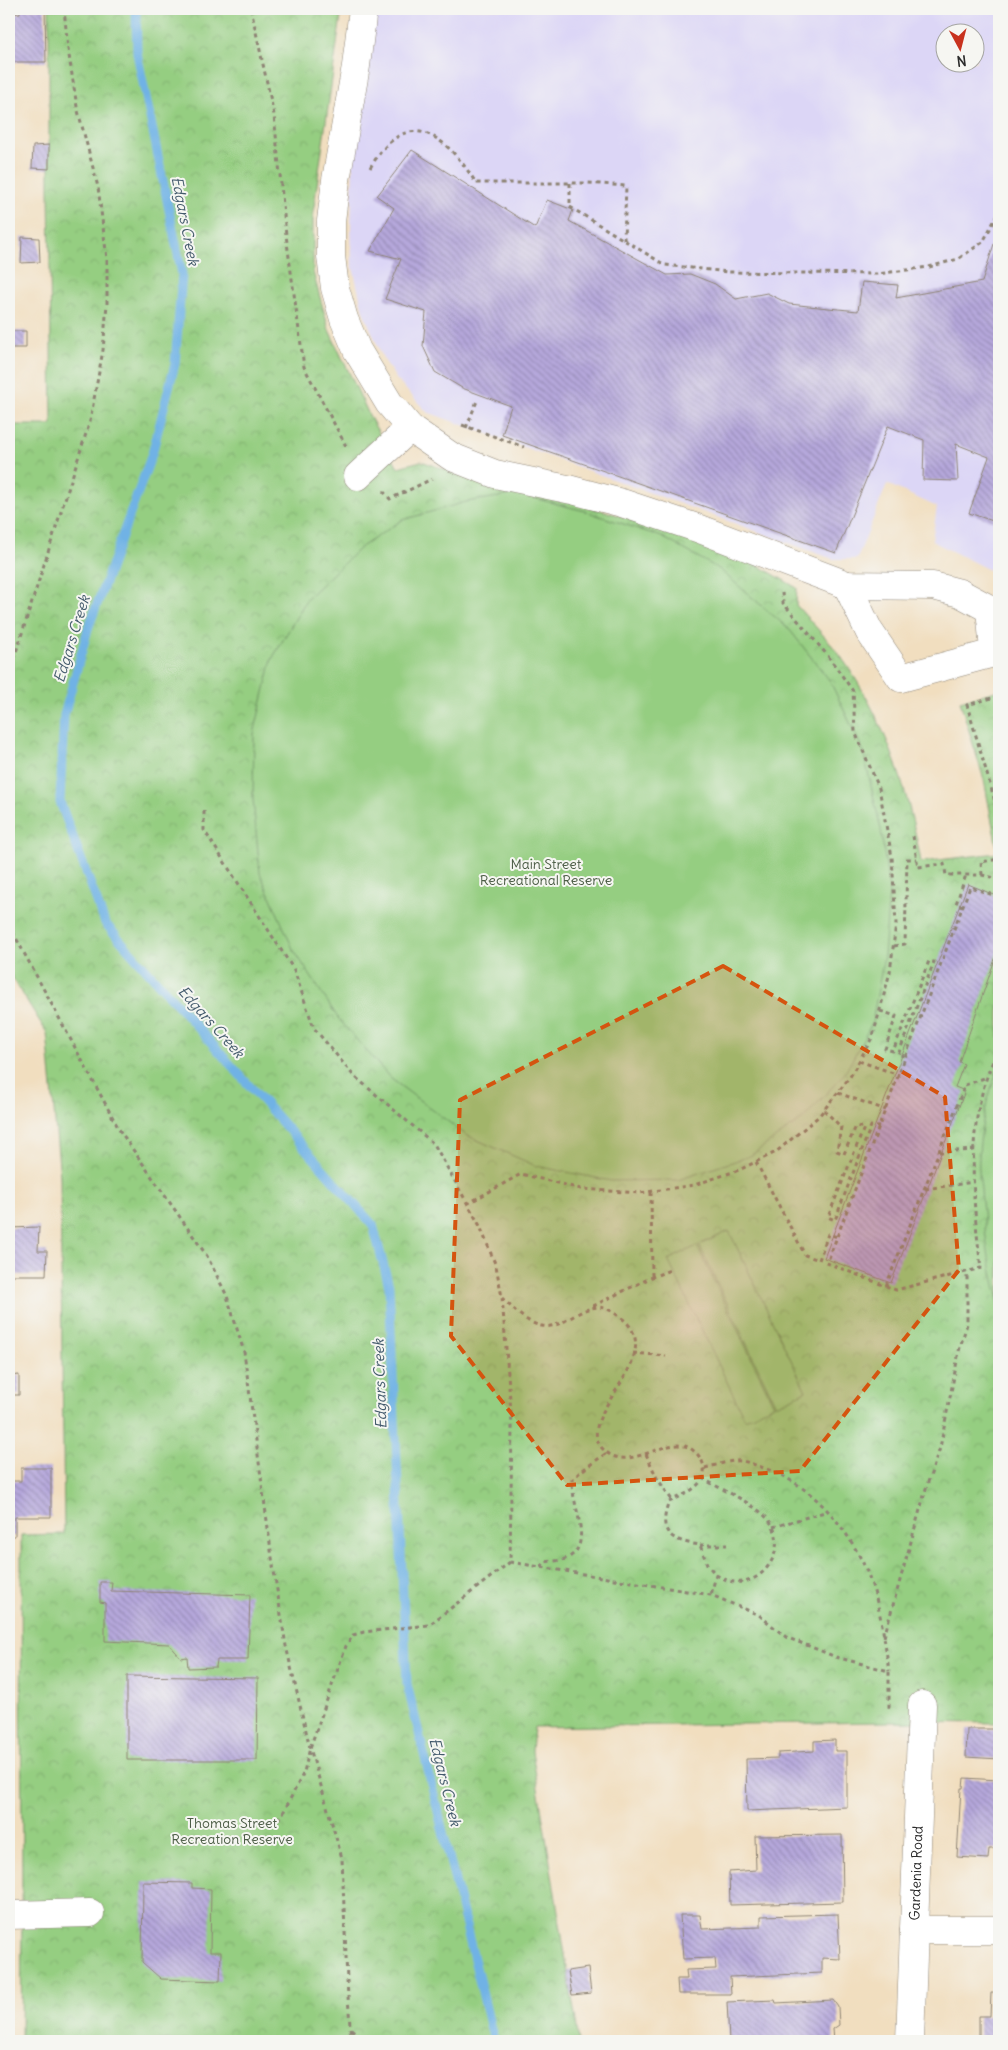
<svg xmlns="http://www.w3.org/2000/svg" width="1008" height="2050" font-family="Delius,sans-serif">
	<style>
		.built { fill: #dcd6f6; fill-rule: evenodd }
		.park { fill: url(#park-crowns); stroke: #607c56 }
		.pitch { fill: #95ce81; stroke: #607c56 }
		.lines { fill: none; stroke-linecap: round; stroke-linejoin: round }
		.stream { stroke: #70b2e5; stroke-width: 9 }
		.building { fill: url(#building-back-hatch) }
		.minor-casing { stroke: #8e8475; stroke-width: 29 }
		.path { stroke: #8e8475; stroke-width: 3; stroke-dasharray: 4 4; stroke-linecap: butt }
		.minor { stroke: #fff; stroke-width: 28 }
		.marked { fill: #d5540f; fill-opacity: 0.2; stroke: #d5540f; stroke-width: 4; stroke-dasharray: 10 6; stroke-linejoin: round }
		.labels { text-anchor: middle; stroke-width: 4; stroke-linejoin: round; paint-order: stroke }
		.park-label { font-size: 14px; fill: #4b5c45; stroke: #f6f6f2 }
		.street-label { font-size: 14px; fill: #2b2b2b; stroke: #f6f6f2 }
		.water-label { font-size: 15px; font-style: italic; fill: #435a6c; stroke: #f6f6f2 }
	</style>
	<defs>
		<pattern id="park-crowns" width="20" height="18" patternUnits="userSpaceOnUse" patternTransform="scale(1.25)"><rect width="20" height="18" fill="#95ce81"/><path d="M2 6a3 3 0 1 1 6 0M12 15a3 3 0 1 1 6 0" fill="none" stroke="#81b170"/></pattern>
		<pattern id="building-back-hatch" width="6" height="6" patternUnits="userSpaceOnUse" patternTransform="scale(1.25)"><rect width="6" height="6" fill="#b6a8dc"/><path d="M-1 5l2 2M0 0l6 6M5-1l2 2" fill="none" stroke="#9489b3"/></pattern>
	</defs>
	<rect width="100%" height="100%" fill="#f6f6f2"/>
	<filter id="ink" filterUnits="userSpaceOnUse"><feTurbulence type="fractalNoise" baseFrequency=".02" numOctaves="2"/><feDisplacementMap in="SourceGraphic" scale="10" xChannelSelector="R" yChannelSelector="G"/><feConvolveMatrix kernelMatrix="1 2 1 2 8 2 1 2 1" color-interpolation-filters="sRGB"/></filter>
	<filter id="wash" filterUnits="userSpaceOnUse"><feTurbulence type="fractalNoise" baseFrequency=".0096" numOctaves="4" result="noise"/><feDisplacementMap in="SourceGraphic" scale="20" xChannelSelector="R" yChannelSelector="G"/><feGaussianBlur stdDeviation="1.12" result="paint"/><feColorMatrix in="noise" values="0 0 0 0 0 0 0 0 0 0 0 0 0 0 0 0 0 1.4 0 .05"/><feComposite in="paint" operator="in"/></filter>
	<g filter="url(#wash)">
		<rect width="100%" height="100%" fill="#f1debf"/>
		<path class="built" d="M361,9H999V575L932,541L937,507L887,484L857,559H833L427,412L397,380L383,358L363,311L352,263L351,226L356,66ZM946,32H976V62H946Z"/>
		<path class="park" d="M49,9H342L313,213V272L329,330L371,419L398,467L421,461L475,480L552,496L670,530L756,564L797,588L796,605C810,621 826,637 839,654C884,716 908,788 921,862L998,853L984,780L960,701L999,690V1723L887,1722L534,1727L532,1751L579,2041H21L22,1915L21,1535L64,1534L60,1177L47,1033L9,972V425H52L49,188Z"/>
		<path class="pitch" d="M518,494L585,511L662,537L719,569L789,629L830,681L863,750L881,830L889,890L884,956L872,1023L845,1073L804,1118L750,1156L678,1180L611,1181L536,1166L466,1135L390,1078L338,1018L293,949L260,873L253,799L254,734L272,659L308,597L360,548L402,520L466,502Z
			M999,1068V1299C988,1264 984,1226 981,1189C980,1179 978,1168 979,1158C980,1129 987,1094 999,1068Z
			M729,1231L806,1391L776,1405L699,1245Z
			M697,1246L774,1405L745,1419L668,1260Z"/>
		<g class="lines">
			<path class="stream" d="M136,9L137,53L182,274L175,364L152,454L88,629L64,715L60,802L105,923L373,1225L389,1286L407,1684L494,2041"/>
		</g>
		<g id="blocks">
			<path class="building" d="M20,9H45L46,62H11L9,68V14L20,13Z
				M49,145V169L32,168L33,146Z
				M412,150L535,228L547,200L573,210L569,221L667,275L690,274L715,284L736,299L767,293L789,304L858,311L862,282L898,285L896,298L982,282L994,244L999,245V523L969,513L989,457L956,444L958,481L923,480L924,440L888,426L836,553L502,435L511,406L462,388L435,372L423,346L426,312L385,299L401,259L370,251L394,208L377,196Z
				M22,237L39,238L40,262L21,263Z
				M9,331H26V348H9Z
				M968,884L999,897V948L959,1062L964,1064L955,1087L965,1091L891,1283L824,1258Z
				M39,1227L38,1251H47L46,1275H9V1228Z
				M19,1375V1395H9V1376Z
				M21,1468H51V1517H15V1536H9V1481H21Z
				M100,1582H112L111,1591L250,1595L248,1660H217L216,1667L188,1668L187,1657L181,1658L169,1644L105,1641V1603L100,1602Z
				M127,1676L258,1678L257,1760H127Z
				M967,1729H999V1759L966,1757Z
				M835,1740V1751H847V1807L747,1811L746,1759L778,1758V1753L814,1751V1741Z
				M964,1778L999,1780V1849H989L988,1859L957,1857L961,1788H963Z
				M842,1835L843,1902L730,1905L729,1872L756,1870L755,1836Z
				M143,1882L192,1883V1888L211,1889L210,1952H221L220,1981L161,1979L142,1962Z
				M838,1914L840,1959L822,1958V1973L730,1977L731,1994H678L677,1979H687L686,1970L716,1969L715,1958L683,1959L680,1915H700L702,1929L761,1927V1916Z
				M588,1968L591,1993L572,1995L568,1971Z
				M991,1993H999V2041H979V2016H990Z
				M775,2000L776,2003L833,2000L838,2007L839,2025L833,2029L834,2041H729L727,2002Z"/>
		</g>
	</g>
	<g filter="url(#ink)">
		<use href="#blocks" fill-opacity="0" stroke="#8e8475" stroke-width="1"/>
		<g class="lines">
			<g class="minor-casing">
				<g id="minor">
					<path d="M363,9L356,66L336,180L331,221V256L335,288L344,319L357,350L389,403L410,428L452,457L495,474L572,490L622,503L697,528L847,585L933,586L960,593L999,614"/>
					<path d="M358,476L410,428"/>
					<path d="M847,585L869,631L901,678L990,654L994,650L990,609"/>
					<path d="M9,1915L90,1913"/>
					<path d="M914,1930H999"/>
					<path id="s1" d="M910,2041L922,1705"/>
				</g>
			</g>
			<path class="path" d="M251,9L274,115L286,235L304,367L346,446
				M370,168C407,104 445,134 476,183H588L626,186L624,240
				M570,183V207L665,265L728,272L877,274L929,267L958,259L983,242L999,212
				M462,425L524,447
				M466,428L477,401
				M383,491L390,499L432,479
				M9,674L90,421L103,350L107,304V259L98,187L77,107L68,49L64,9
				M999,696L967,705L994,798L999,829
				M204,811V830L294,970L314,1028L353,1075L434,1144L480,1226L496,1266L502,1297L512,1425L510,1562L429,1625L364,1632L353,1635L346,1646L310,1748L304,1772L282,1815L272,1825
				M913,836L918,867L944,864L946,875H982L999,879
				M982,875L981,862L999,859
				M999,897L970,887L827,1263L896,1290L981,1268C972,1196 964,1115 999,1049
				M963,906L956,904L966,875
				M9,925L120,1131L207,1256L227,1296L244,1352L273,1565L286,1646L310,1748L342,1858L347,1981L351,2041
				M894,946L905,944L907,859H917
				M880,1011L896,1016L885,1049L893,1051L929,961L934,962L898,1055L906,1056
				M859,1061L899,1075
				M838,1093L886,1110
				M824,1110L841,1127L837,1151L844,1154L856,1126L864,1128L828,1217L835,1220L871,1126L879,1127
				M939,1152L974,1150
				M756,1162L805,1255L819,1260L828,1234L837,1237
				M925,1189L974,1182
				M651,1192L652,1277
				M467,1204L521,1174L581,1189L640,1193L694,1185L739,1170L776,1152L819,1116L850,1077L873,1036L890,972L896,924L892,857L879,788L855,732L853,691L828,656L783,603L782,593
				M886,1286L965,1085L987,1077
				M502,1298C513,1308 525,1323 542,1326C568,1331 587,1292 616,1314C620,1317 625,1320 628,1324C661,1364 574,1416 602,1448C626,1475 660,1439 685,1446C692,1448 699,1455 702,1461C712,1484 685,1494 669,1502C657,1533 671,1541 700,1545L707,1564L716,1575L711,1595
				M593,1306L652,1277L670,1270
				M633,1353L666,1356
				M646,1454L657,1478L672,1500
				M705,1468C717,1465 730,1460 742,1461C748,1462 755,1465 761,1467C808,1482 842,1520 863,1563C879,1596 884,1635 889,1671
				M702,1478C721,1490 761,1505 772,1525C787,1551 762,1586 734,1582C728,1581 722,1578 716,1575
				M773,1527L828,1511
				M700,1545H727
				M510,1562L711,1595L759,1615L786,1637L836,1657L889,1671V1711
				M541,1567L545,1562C551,1561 559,1561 565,1559C596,1547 571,1505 572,1480L580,1472L608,1452
				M884,1637L927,1485L940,1448L959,1351L967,1324V1271
				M351,2029L365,2041"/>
			<use href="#minor" class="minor"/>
		</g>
	</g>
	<path class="marked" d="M723,966L945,1097L959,1270L800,1471L567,1485L451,1336L460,1100Z"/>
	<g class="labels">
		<g class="park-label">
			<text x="546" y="869">Main Street<tspan x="546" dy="16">Recreational Reserve</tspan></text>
			<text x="232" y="1828">Thomas Street<tspan x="232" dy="16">Recreation Reserve</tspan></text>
		</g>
		<g class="street-label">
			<text dy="5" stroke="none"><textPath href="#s1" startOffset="168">Gardenia Road</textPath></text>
		</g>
		<g class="water-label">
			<text transform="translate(185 221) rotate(79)" y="5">Edgars Creek</text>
			<text transform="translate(72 639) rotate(-73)" y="5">Edgars Creek</text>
			<text transform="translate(211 1022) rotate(48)" y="5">Edgars Creek</text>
			<text transform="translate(380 1384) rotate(-92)" y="5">Edgars Creek</text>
			<text transform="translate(445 1782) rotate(76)" y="5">Edgars Creek</text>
		</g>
	</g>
	<rect width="1008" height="2050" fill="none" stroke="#f6f6f2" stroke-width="30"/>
	<g transform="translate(960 48) rotate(173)"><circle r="24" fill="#f6f6f2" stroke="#a5a5a2"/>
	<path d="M0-4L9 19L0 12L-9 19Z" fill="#c8321e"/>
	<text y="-8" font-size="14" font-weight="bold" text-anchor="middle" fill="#2b2b2b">N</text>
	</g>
</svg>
